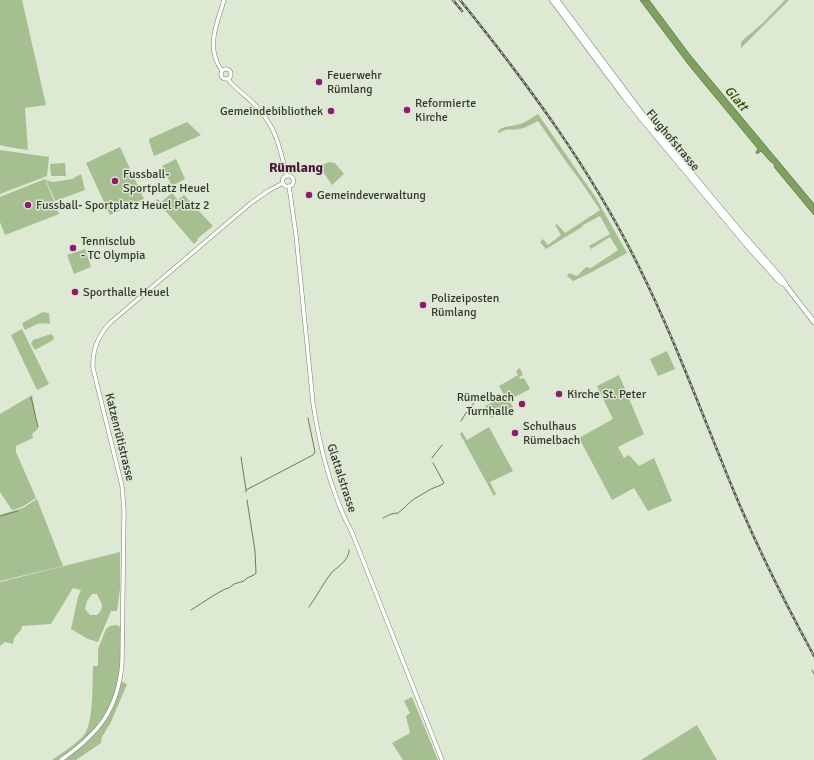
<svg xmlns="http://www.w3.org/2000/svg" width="814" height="760" font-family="Signika,sans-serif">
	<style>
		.green { fill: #a6bf91; fill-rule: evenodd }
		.water { fill: #7fa160; stroke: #688251 }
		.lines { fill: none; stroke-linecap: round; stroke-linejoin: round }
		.stream { stroke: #688251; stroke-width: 1 }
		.minor-casing { stroke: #77826e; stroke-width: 4.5 }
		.major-casing { stroke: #77826e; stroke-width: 5.5 }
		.minor { stroke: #fff; stroke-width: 3.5 }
		.major { stroke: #fff; stroke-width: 4.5 }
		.rail-casing { stroke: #51574c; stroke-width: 2.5 }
		.rail { stroke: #dde9d3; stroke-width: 1; stroke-dasharray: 3; stroke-linecap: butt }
		.poi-dot { fill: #921874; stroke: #dde9d3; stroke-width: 1.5 }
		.labels { text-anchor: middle; stroke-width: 3; stroke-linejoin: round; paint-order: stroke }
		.poi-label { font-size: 12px; fill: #33382f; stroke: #dde9d3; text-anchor: start }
		.street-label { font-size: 12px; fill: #33382f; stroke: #dde9d3 }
		.water-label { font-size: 13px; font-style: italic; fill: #2c4a00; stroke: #dde9d3 }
		.quarter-label { font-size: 14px; font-weight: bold; fill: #4e153e; stroke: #dde9d3 }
	</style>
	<rect width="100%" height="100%" fill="#dde9d3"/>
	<path class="green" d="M0,0H22L46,105L25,108L28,150L8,147L0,145Z
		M785,0H789L741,48V43L743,40L763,23Z
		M538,114L596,198L627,253L586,275L573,281L567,276L569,273L577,276L586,267L591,268L618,250L610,237L591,249L589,246L610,234L600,216L583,225L582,227L546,249L540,242L543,239L548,245L561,235L555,225L557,224L565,233L600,210L584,186L567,163L538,121C532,124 526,128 519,129C510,131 508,127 499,133L498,132V131C504,125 512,127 520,124C526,122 532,118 538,114Z
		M187,122L201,135L154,156L149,141V139Z
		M120,147L144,199L110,215L86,163Z
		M0,150L49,157L47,176L0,194Z
		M176,159L185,179L172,186L162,166Z
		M329,162L335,163L344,174L332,185L319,166Z
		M65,163L66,176H51L50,164Z
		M81,174L85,190L55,201L46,180L53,182L72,179Z
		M45,179L59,214L5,235L0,222V197Z
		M172,193L178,200L184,195L213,226L197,239L198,240L194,244L156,200L157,199L161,202Z
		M85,249L91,267L74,274L67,255Z
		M43,312L49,313L50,324C38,322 36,325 25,330L22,324L24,322Z
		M22,329L49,384L37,390L11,335Z
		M51,334L54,337L53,340L46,344L35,350L31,344L33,340Z
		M667,351L675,369L658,376L650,359Z
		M520,368L523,375L519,377L520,379L524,378L530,389L511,399L508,393L504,395L499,386L518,375L516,371Z
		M619,375L644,434L618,447L624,458L629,455L639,466L654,458L672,501L648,511L634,488L612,500L579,438L613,419L597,386Z
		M32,395L38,429L32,434L33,438L16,446V452L36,498L22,507L12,510L0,492V414Z
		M506,395L513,407L491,418L485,406Z
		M489,427L513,471L490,482L496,494L494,496L460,434L462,432L467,440Z
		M37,499L63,566L0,581V515L23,508Z
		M120,552V589L117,611H111L98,642L88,639L71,629L78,597L81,590L73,588L51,624L22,626L21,630L14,638L13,644L5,642L0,646V582ZM92,594H97C101,604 106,606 97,615H90L85,609L87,601Z
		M117,625L120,627L121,630V660L118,680L127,684L111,722L102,737L101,743L76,760H52C62,753 75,745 84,735C94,722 92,683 93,666H98V649L106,629L110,626Z
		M412,697L438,760H403L392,743L410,733L406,716L410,713L404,701Z
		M697,725L717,760H641Z"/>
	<path class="water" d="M640,0H649L690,55L814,204V215L775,168L774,164L770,161L761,151L757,154L756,152L758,149L688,64Z"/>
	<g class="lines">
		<path class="stream" d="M31,397L38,427
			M461,421L466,413L474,403
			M241,457L246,490
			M432,458L442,445
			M246,492V490L313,455L315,452L308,418
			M0,516L18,511
			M383,518L391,514L398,513L404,508L408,504L414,499L431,489L441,485L444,483L433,463
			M309,607C317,596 324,582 332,572C339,566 349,560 349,550
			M191,610L216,594L225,589L229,588L234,584L244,581L247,578L254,575L256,573L255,551L247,500
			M812,670L814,674"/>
		<g class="minor-casing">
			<path id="minor" d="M221 74a5 5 0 1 1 10 0a5 5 0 1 1-10 0Z
				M222,71C205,47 217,24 224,0
				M228,79C235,89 247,96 255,105C277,128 279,146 287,176
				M282.5 181a5.5 5.5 0 1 1 11 0a5.5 5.5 0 1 1-11 0Z
				M289,186L296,235L313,403C318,436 325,468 337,499C341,510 345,520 351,530L442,760
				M61,760C99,733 118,710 122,663L124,511L122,486L93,368C92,350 98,335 111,322L251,203L268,191L283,183"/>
		</g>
		<g class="major-casing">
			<path id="major" d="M552,0L625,98L641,118L750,249L779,281L784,284
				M557,0L644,116L739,230L782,279L787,287L814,322"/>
		</g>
		<use href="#minor" class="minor"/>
		<use href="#major" class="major"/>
		<g class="rail-casing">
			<path id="rail" d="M453,0L462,11
				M460,0C527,83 591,169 638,265C675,339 703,417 735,494C758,549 785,603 814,656"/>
		</g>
		<use href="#rail" class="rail"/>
	</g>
	<g class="poi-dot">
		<circle cx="319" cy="82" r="4"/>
		<circle cx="407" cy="110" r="4"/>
		<circle cx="331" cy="111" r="4"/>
		<circle cx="115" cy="181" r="4"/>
		<circle cx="309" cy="195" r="4"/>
		<circle cx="28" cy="205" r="4"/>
		<circle cx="73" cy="248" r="4"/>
		<circle cx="75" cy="292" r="4"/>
		<circle cx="423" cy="305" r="4"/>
		<circle cx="559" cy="394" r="4"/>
		<circle cx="522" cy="404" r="4"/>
		<circle cx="515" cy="433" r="4"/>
	</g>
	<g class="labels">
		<g class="poi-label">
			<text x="327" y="79">Feuerwehr<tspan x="327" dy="14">Rümlang</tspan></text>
			<text x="415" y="107">Reformierte<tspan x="415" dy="14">Kirche</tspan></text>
			<text x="323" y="115" text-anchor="end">Gemeindebibliothek</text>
			<text x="123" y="178">Fussball-<tspan x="123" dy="14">Sportplatz Heuel</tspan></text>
			<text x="317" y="199">Gemeindeverwaltung</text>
			<text x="36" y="209">Fussball- Sportplatz Heuel Platz 2</text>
			<text x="81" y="245">Tennisclub<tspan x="81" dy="14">- TC Olympia</tspan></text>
			<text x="83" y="296">Sporthalle Heuel</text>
			<text x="431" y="302">Polizeiposten<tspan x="431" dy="14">Rümlang</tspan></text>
			<text x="567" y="398">Kirche St. Peter</text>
			<text x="514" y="401" text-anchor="end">Rümelbach<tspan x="514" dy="14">Turnhalle</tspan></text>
			<text x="523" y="430">Schulhaus<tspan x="523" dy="14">Rümelbach</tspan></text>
		</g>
		<g class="street-label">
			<text transform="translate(673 140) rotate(50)" y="4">Flughofstrasse</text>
			<text transform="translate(120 437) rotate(76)" y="4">Katzenrütistrasse</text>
			<text transform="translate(342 478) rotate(72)" y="4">Glattalstrasse</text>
		</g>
		<g class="water-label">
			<text transform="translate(737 98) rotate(50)" y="5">Glatt</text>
		</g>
		<g class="quarter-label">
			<text x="296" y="172">Rümlang</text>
		</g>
	</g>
</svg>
